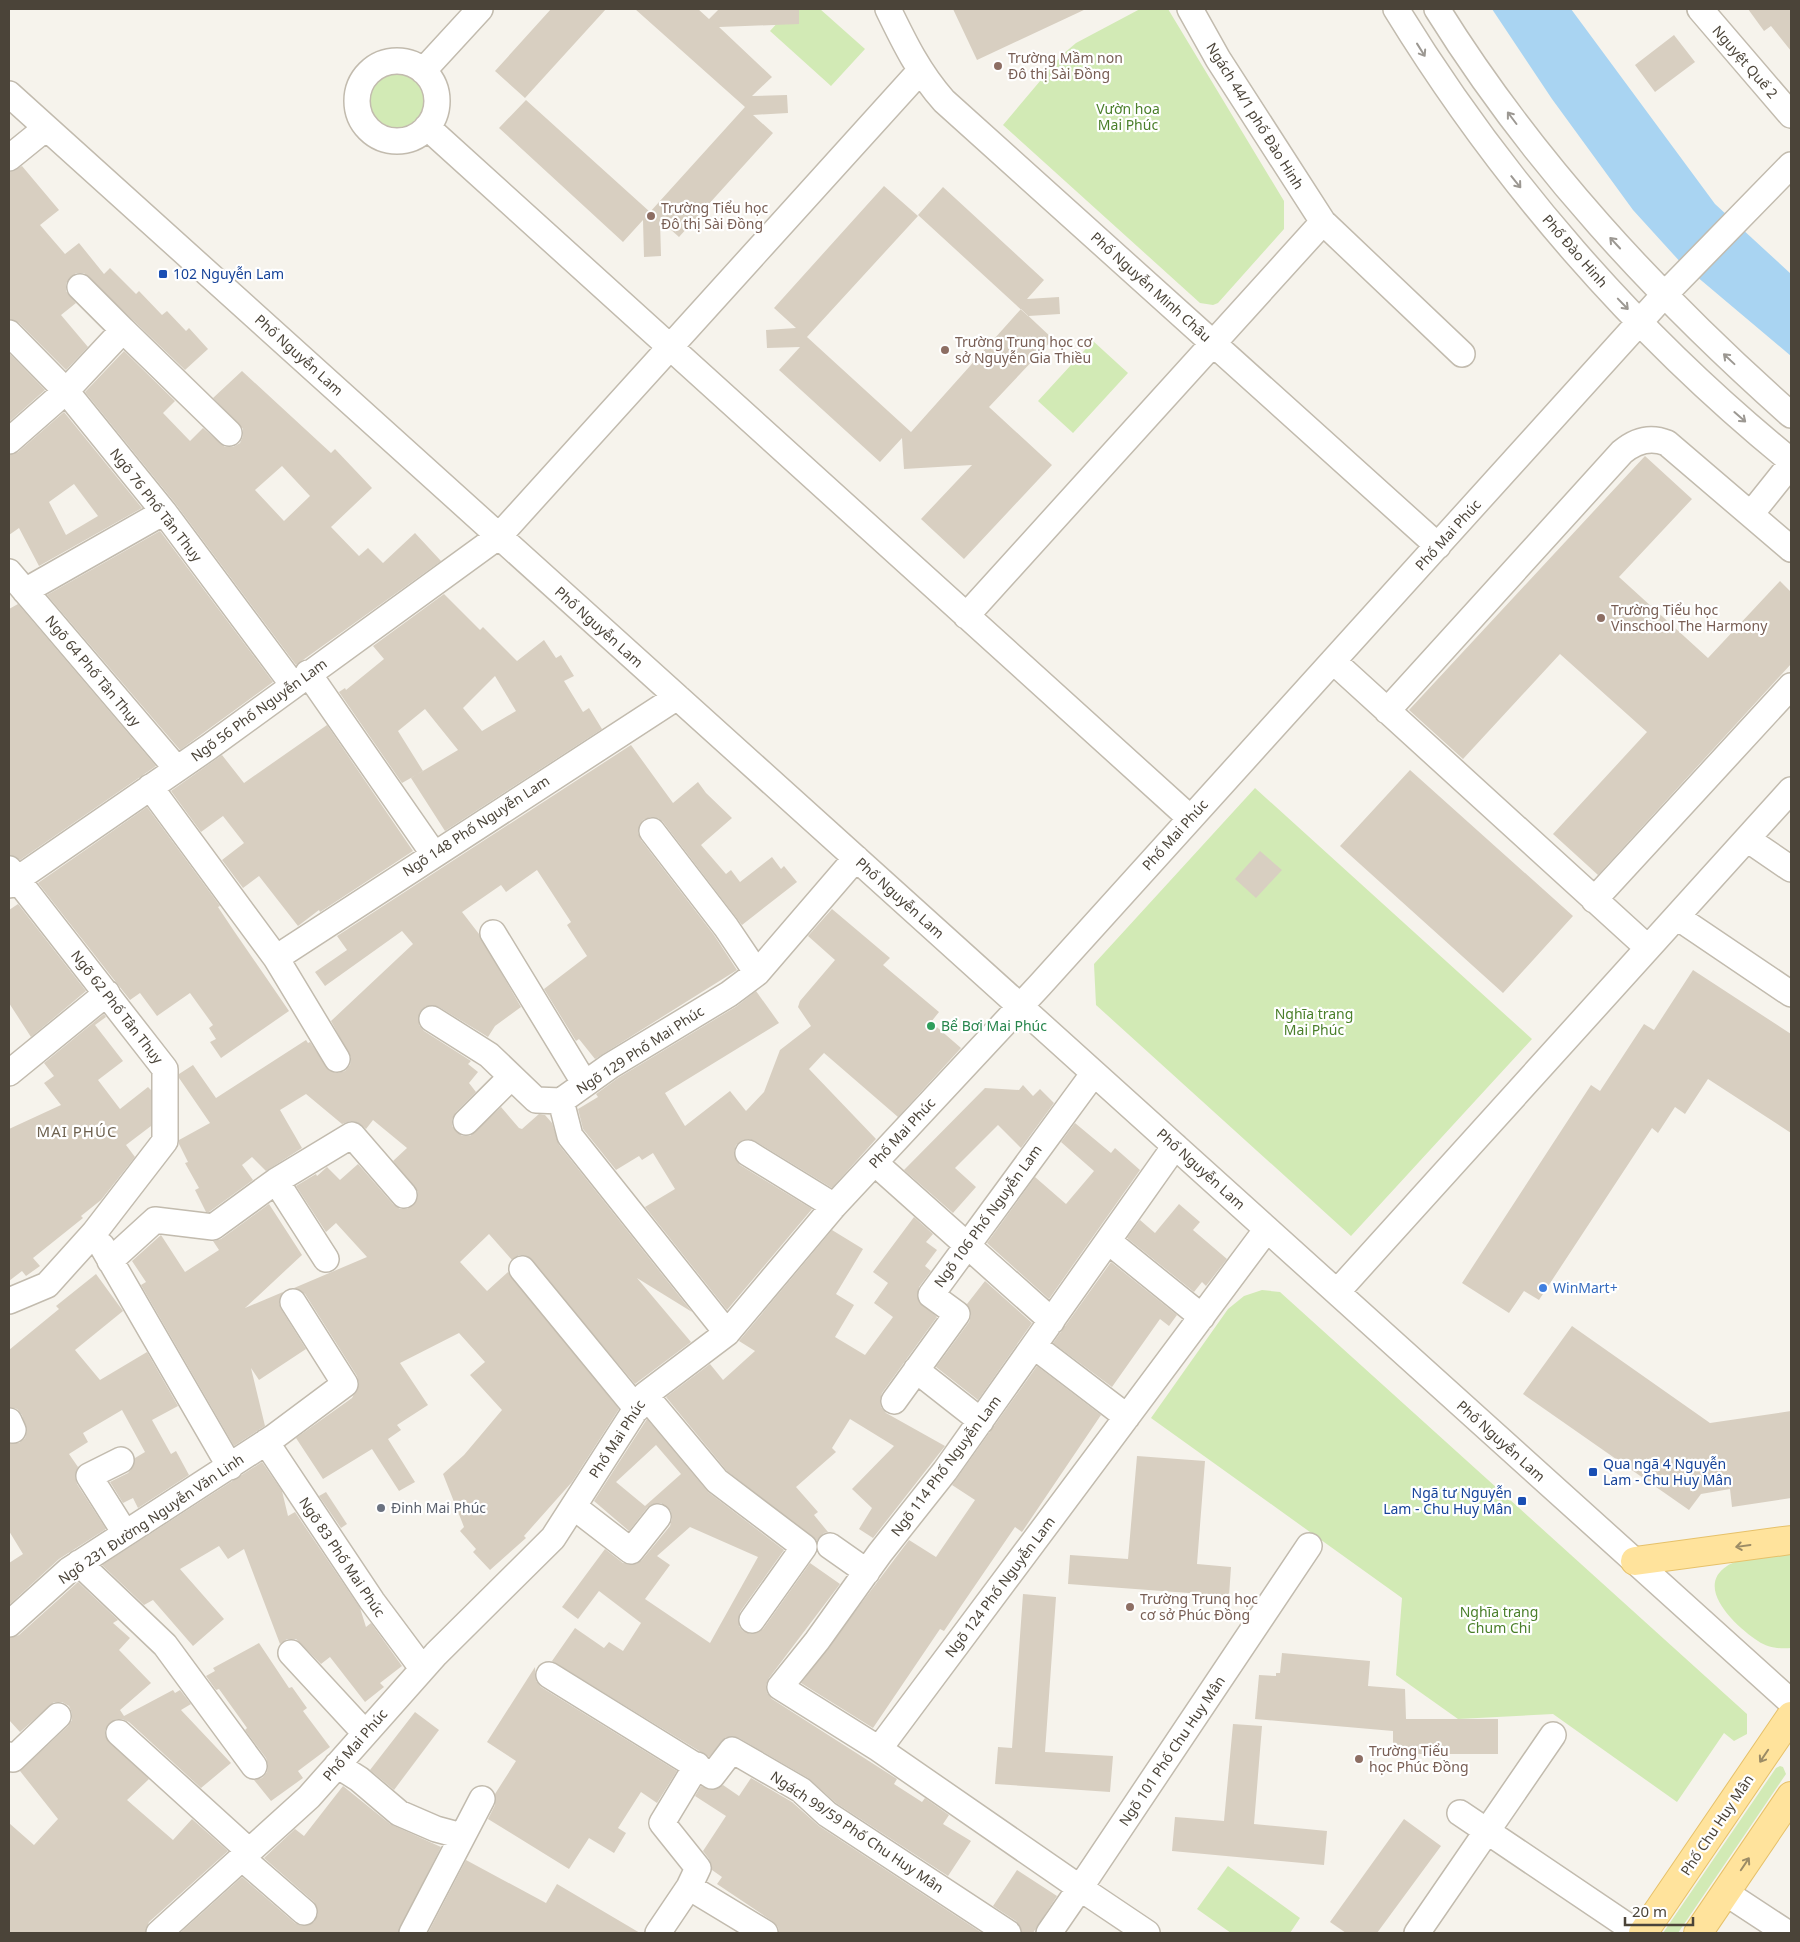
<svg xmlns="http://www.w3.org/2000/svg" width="1800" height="1942" font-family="'Noto Sans',sans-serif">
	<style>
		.green { fill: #d2eab5 }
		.water { fill: #a9d4f2 }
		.building { fill: #d8cfc1; fill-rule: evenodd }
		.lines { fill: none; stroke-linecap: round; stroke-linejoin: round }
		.minor-casing { stroke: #c2bbae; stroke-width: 28 }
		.major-casing { stroke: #e6c16a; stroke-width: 30 }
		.minor { stroke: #fff; stroke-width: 25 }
		.major { stroke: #ffe39c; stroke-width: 28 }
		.oneway { stroke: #9c9892 }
		.oneway2 { stroke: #9c8c66 }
		.education-dot { fill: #8d6e63; stroke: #fff; stroke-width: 2 }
		.transit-dot { fill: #1a4fb4; stroke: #fff; stroke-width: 2 }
		.leisure-dot { fill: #2e9e5b; stroke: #fff; stroke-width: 2 }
		.shop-dot { fill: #3f7fe0; stroke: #fff; stroke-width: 2 }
		.worship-dot { fill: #6b7280; stroke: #fff; stroke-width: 2 }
		.labels { text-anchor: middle; stroke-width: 4.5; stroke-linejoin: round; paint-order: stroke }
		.education-label { font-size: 14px; fill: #785e54; stroke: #fff; text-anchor: start }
		.street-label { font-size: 14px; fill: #4b4439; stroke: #fff }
		.park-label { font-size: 14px; fill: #4a7f2a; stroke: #fff }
		.transit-label { font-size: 14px; fill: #164399; stroke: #fff; text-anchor: start }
		.leisure-label { font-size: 14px; fill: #27864d; stroke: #fff; text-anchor: start }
		.shop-label { font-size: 14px; fill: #366cbe; stroke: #fff; text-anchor: start }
		.worship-label { font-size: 14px; fill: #5b616d; stroke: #fff; text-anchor: start }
		.neighbourhood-label { font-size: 15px; letter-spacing: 1px; fill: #6e6250; stroke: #fff }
	</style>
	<rect width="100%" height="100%" fill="#f6f3ec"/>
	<path class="green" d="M790,9H820L865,49L831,86L770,31Z
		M1140,9H1168L1284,201V229L1218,303L1213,305L1200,303L1003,125L1062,55L1076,43Z
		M367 101a30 30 0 1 1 60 0a30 30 0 1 1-60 0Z
		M1093,341L1128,373L1073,433L1038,401Z
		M1255,788L1532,1039L1351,1236L1096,1005L1094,964Z
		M1262,1290L1280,1292L1747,1714V1734L1734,1741L1724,1733L1677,1802L1553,1714L1458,1719L1396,1675L1402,1598L1151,1418L1228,1309L1244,1296Z
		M1791,1554V1648C1780,1649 1768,1648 1758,1641C1738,1628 1693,1588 1727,1566C1741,1557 1774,1556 1791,1554Z
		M1780,1766L1783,1767L1786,1774L1678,1933H1663L1776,1768Z
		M1228,1866L1300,1918L1290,1933H1231L1197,1909Z"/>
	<path class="water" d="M1492,9H1571L1715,204L1791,274V356L1683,265L1633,210L1552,99Z"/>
	<path class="building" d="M551,9H606L525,98L495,71Z
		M635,9H698L709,19L719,9H799V24L719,27L772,77L752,96L787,95L788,113L753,115L773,133L679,237L660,220L661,256L644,257L643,220L623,242L499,128L526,100L650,212L745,107Z
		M953,9H1086L977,60Z
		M1748,9H1791V51L1771,26L1764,31Z
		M1674,35L1695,62L1655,92L1635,65Z
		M22,166L59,210L40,225L65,254L79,243L104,274L110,268L136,294L139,291L162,315L167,311L186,331L189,328L208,349L185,370L84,273H76L66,283V291L76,303L61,315L88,347L66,370L19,323L9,319V172Z
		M884,186L918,216L807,337L911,432L1021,309L1053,339L989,407L1052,465L964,559L921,519L972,465L904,469L902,438L880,462L779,370L800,347L767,348L766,330L796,328L774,308Z
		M943,187L1044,280L1027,299L1059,297L1060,314L1028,316L918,215Z
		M124,351L175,401L163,413L190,441L203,428L225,447H233L240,443L243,436V429L213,398L242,371L331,453L335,449L372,488L331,527L359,556L368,548L383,563L415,533L441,561L296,665L175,503L85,392ZM282,466L310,496L284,521L255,490Z
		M9,353L45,390L9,422Z
		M64,412L142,508L39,566L19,528L9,535V455L18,452ZM74,484L98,516L66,535L49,502Z
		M1645,456L1692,499L1619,577L1708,658L1780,581L1791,592V664L1598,875L1553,834L1647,732L1560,654L1463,759L1409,710Z
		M160,531L273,682L180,750L47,595Z
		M444,594L480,630L483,627L517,661L544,640L556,658L561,655L574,676L564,681L583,712L589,708L602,729L445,831L411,778L458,750L425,709L398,731L423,771L402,783L339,692L345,688L346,690L384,659L373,646ZM495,676L516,711L482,731L463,708Z
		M18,604L156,766L20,860L9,855V609Z
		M327,725L413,851L320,912L319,910L298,926L259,876L243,888L222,860L244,843L223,816L201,832L171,791L222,755L244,783Z
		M631,745L673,803L698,782L706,793L732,818L701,845L726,874L731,870L740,882L772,857L781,869L784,866L797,882L742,925L663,822L658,818L651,817L643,820L638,832L641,840L714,935L737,970L595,1059L579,1039L576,1041L544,989L587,956L567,925L571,922L537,870L506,892L501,885L462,912L479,934L521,1007L495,1026L488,1037L439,1007L426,1006L420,1012L419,1025L424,1031L471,1061L468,1064L478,1072L469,1083L476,1092L456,1112L452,1119V1126L462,1136H470L501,1107L519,1128L522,1129L539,1114L545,1115L552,1123L559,1145L692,1312L637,1278L691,1342L635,1384L527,1256L519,1255L512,1260L489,1234L460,1262L487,1291L508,1272L619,1409L572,1482L524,1536L526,1538L490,1570L473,1552L476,1549L460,1531L464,1527L443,1474L464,1455L502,1410L470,1375L485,1362L459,1333L400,1363L428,1405L397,1425L401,1430L388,1439L415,1482L399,1491L372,1449L323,1479L296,1438L352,1398L359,1384L357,1376L305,1294L294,1288L367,1257L336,1223L326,1232L296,1186L316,1174L317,1176L327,1167L340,1180L358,1164L393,1204L400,1209H407L417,1200L418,1192L393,1161L407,1148L373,1120L366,1129L357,1122L350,1121L342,1124L306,1094L280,1110L302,1148L266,1171L252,1157L242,1165L253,1180L209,1212H206L195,1190L199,1188L185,1163L188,1162L179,1144V1140L210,1123L179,1078V1074L193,1065L216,1098L306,1040L308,1043L310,1042L330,1071L338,1073L345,1071L350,1065L351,1058L331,1021L413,944L402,931L325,986L315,972L347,950L337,936Z
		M1410,770L1573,916L1503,993L1340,846Z
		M147,807L220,906L218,907L234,931L289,1011L221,1058L210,1042L216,1039L209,1028L213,1025L190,993L157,1016L140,993L130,1000L38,883Z
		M1260,851L1282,870L1256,898L1235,879Z
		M18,904L86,991L31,1037L9,1003V910Z
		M832,909L890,958L883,965L939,1012L931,1022L961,1048L898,1117L824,1053L809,1069L876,1139L832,1188L755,1141L748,1139L736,1145L734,1153L740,1165L812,1209L727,1310L645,1207L675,1189L653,1153L642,1160L639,1156L616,1170L583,1129L578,1109L598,1097L596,1094L618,1078L737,1006L756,991L779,1023L665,1093L685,1126L730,1091L746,1111L764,1092L780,1050L811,1026L798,1007L800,1001L835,960L808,936Z
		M1693,970L1791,1034V1133L1708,1079L1685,1114L1675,1107L1658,1133L1652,1128L1539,1300L1524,1291L1509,1313L1462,1283L1591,1085L1600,1091L1644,1024L1654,1030Z
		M104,1014L106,1017L95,1025L123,1061L98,1080L120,1109L148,1087L151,1090V1126L126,1145L135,1157L101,1200L81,1216L83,1218L33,1258L40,1266L26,1276L22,1271L9,1281V1129L61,1105L44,1083L54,1076L44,1063Z
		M1023,1085L1033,1096L1040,1089L1054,1103L1021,1148L998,1125L955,1168L976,1187L953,1213L904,1170L985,1088L1019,1090Z
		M1075,1123L1111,1153L1115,1148L1140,1170L1049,1299L987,1243L1035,1177L1066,1204L1094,1171L1061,1142Z
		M269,1204L302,1255L245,1308L283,1292L279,1302L281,1309L306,1349L259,1380L251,1368L265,1426L234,1446L141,1285L146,1282L132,1261L161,1235L185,1272L219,1250L213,1241L221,1239Z
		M1179,1204L1200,1222L1193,1230L1227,1259L1206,1286L1202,1282L1194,1292L1127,1238L1140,1220L1155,1233Z
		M914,1217L933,1234L926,1242L937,1250L925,1266L931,1271L919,1287L918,1300L937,1317L882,1393L880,1400L881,1407L886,1413L945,1446L873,1538L859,1529L872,1508L852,1489L894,1446L850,1419L832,1448L836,1452L796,1487L818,1512L814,1515L828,1532L824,1533L817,1541L727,1471L666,1397L710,1364L723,1380L755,1351L739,1341L832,1230L863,1249L836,1294L854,1305L835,1337L865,1355L893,1317L874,1303L888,1283L873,1272Z
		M1111,1262L1177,1315L1169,1326L1160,1319L1112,1387L1053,1343Z
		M96,1274L123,1311L75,1350L100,1380L147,1352L178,1406L152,1420L171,1454L176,1451L189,1475L138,1508L133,1498L123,1503L110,1482L128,1473L133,1467L135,1458L145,1452L122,1410L83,1433L88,1442L69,1454L78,1467L75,1476L77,1484L106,1529L59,1559L9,1605V1563L23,1554L9,1531V1443H19L25,1438L27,1431L22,1415L17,1409L9,1407V1350L59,1309L56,1306Z
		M985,1281L1032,1323L978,1400L936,1367L969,1322L971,1315L967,1304Z
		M1572,1326L1710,1423L1791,1411V1498L1732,1507L1730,1489L1701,1494L1689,1510L1523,1394Z
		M1037,1366L1101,1415L1022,1532L1015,1527L944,1631L940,1629L873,1728L801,1683L909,1540L936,1557L975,1500L952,1485Z
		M647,1419L708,1492L784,1550L740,1612L739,1626L743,1631L751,1634L763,1629L810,1563L840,1584L769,1678L766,1685L767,1693L772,1699L897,1779L894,1784L922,1802L925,1798L949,1815L943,1824L971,1841L948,1876L836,1803L808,1778L739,1738L726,1737L709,1757L552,1661L575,1628L604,1648L609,1642L623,1651L641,1623L599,1591L578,1619L562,1607L605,1549L623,1563L636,1564L642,1560L670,1526L672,1519L671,1511L661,1503L653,1504L647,1508L629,1531L594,1501ZM656,1445L681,1474L645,1506L616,1482ZM690,1527L758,1557L710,1643L645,1599L670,1565L657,1556Z
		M1137,1456L1205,1461L1197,1564L1231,1567L1229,1596L1068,1584L1070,1555L1128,1559Z
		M262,1462L282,1491L288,1516L295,1512L360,1608L366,1627L371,1623L402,1666L380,1683L384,1687L365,1702L330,1657L321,1664L296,1639H287L280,1644L244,1549L228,1559L219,1546L180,1569L224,1619L193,1646L153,1600L144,1605L102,1565Z
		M326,1492L347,1524L341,1528L319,1496Z
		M78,1582L118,1620L113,1623L130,1638L119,1650L151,1683L120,1710L124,1716L173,1690L175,1693L180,1690L191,1704L181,1710L231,1763L201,1788L129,1722L122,1719L114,1720L105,1730L106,1738L149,1779L127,1800L173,1840L192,1819L228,1851L149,1922L145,1933H9V1823L34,1845L58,1819L20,1771L68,1726L72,1720V1713L69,1706L62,1702H54L20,1732L9,1720V1638L19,1635Z
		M1023,1594L1056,1597L1045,1752L1113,1756L1110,1792L995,1784L998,1747L1012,1748Z
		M259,1643L289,1688L292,1687L307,1708L303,1711L330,1747L298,1771L303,1778L271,1801L254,1780L262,1778L267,1772L268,1765L266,1758L245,1730L247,1728L219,1689L216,1690L206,1676L215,1671L213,1668Z
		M1282,1653L1370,1661L1368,1686L1405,1689L1406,1719H1498V1754H1393V1731L1255,1719L1259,1675L1276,1676V1673H1280Z
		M535,1667L536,1681L541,1687L677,1771L657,1803L641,1792L618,1828L626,1833L614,1853L589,1838L569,1869L488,1819L495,1805V1794L516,1761L487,1742Z
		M415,1712L439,1730L394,1790L370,1770Z
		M1233,1724L1262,1726L1254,1824L1327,1831L1324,1865L1172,1851L1175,1817L1224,1821Z
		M751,1778L792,1802L819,1826L982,1933H779L778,1927L772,1921L717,1884L722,1877L712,1870L709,1859L703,1851L726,1816L695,1796L701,1786L712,1790L723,1785L739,1796Z
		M343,1786L390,1824L441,1847L398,1933H180L242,1877L295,1923L302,1926L314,1922L318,1914L314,1902L264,1858L295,1829L304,1836Z
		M1404,1819L1441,1846L1377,1933H1346L1330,1922Z
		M466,1860L546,1903L557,1884L640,1933H428Z
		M1017,1870L1057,1896L1033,1933H1022L1016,1921L993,1906Z"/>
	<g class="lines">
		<g class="minor-casing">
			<path id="minor" d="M888,9C904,42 919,73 944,101L1438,546
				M1190,9L1218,59L1323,222
				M1396,9C1501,180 1635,334 1791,461
				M1437,9C1533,163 1656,295 1791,415
				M1700,9L1791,115
				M357 101a40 40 0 1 1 80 0a40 40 0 1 1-80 0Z
				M423,71L480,9
				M9,94L1791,1702
				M427,127L1190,818
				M9,158L46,128
				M80,287L123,330
				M9,333L66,391L164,512L293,685
				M9,441L66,391L123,330L229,433
				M1751,514L1791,464
				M9,572L177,769
				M25,591L164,512
				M966,616L1323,222L1462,354
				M1333,661L1648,948
				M308,673L433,853
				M1387,711L1622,452C1635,441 1650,436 1667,443L1791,549
				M150,787L276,958L337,1059
				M652,831L726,927L757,973
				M1747,839L1791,869
				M9,869L165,1069V1141L94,1233L47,1285L9,1301
				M9,885L209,747L499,536L920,71
				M1594,900L1791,686
				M1677,917L1791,994
				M493,933L585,1084
				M276,958L677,697
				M432,1019L489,1055L536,1100L561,1101
				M9,1073L107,993
				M466,1122L511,1077
				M748,1153L834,1206
				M875,1163L1052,1321
				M276,1181L326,1259
				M1108,1241L1202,1317
				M102,1246L230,1467
				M110,1261L155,1220L213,1227L276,1181L352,1135L404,1195
				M522,1269L637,1409
				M1337,1292L1791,790
				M727,1333L570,1136L561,1101L610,1066L729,994L757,973L856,858
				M1034,1346L1127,1417
				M916,1370L981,1421
				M645,1395L717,1481L804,1547L752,1620
				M894,1401L957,1314L931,1295L1094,1073
				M9,1421L13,1430
				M266,1442L372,1601L422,1668
				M121,1460L89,1476L125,1533
				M574,1507L631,1551L658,1517
				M830,1546L867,1572
				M79,1563L165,1645L254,1766
				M9,1624L69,1570L274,1437L345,1384L293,1302
				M291,1653L365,1733
				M549,1675L712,1776L732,1750L801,1790L827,1814L1008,1933
				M119,1733L249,1851
				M879,1749L780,1687L817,1641L880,1553L945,1471L1175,1146
				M9,1755L13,1759L58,1716
				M337,1765L359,1779L399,1813L436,1829L462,1836
				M697,1765L662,1823L698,1868L689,1887L765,1933
				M1460,1813L1638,1933
				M242,1858L304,1912
				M1726,1893L1787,1933
				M159,1933L309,1797L436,1654L553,1538L645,1395L727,1333L834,1206L1040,985L1664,295L1791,165
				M412,1933L482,1799
				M658,1933L689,1887
				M1049,1933L1080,1888L879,1749L1267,1229
				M1147,1933L1080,1888L1309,1546
				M1417,1933L1553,1735"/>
		</g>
		<g class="major-casing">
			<path id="major" d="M1635,1561L1791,1540
				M1643,1933L1791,1716
				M1698,1933L1791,1796"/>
		</g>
		<use href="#minor" class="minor"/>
		<use href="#major" class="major"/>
	</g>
	<defs><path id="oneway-shaft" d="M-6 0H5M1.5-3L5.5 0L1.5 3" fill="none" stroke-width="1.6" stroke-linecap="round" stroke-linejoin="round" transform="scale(1.25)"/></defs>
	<g class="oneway">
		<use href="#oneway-shaft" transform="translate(1421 50) rotate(58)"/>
		<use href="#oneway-shaft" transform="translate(1512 118) rotate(-127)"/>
		<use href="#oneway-shaft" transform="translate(1516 182) rotate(51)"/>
		<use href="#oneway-shaft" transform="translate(1615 243) rotate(-133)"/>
		<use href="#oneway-shaft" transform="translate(1623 304) rotate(46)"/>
		<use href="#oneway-shaft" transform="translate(1729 359) rotate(-137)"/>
		<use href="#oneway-shaft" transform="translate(1740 417) rotate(41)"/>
	</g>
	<g class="oneway2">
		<use href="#oneway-shaft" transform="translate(1743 1546) rotate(172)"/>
		<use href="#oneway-shaft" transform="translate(1764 1756) rotate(124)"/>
		<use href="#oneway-shaft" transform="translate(1745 1864) rotate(-56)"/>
	</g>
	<g class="education-dot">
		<circle cx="998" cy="66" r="5"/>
		<circle cx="651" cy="216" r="5"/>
		<circle cx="945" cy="350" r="5"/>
		<circle cx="1601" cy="618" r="5"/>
		<circle cx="1130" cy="1607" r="5"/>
		<circle cx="1359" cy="1759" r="5"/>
	</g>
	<g class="transit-dot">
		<rect x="158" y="269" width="10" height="10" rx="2.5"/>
		<rect x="1588" y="1467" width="10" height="10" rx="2.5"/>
		<rect x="1517" y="1496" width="10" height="10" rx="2.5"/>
	</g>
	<circle class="leisure-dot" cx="931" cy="1026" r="5"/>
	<circle class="shop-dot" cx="1543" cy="1288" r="5"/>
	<circle class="worship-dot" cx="381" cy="1508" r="5"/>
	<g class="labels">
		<g class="education-label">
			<text x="1008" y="63">Trường Mầm non<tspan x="1008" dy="16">Đô thị Sài Đồng</tspan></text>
			<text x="661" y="213">Trường Tiểu học<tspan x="661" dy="16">Đô thị Sài Đồng</tspan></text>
			<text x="955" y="347">Trường Trung học cơ<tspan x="955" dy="16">sở Nguyễn Gia Thiều</tspan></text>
			<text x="1611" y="615">Trường Tiểu học<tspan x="1611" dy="16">Vinschool The Harmony</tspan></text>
			<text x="1140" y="1604">Trường Trung học<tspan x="1140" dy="16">cơ sở Phúc Đồng</tspan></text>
			<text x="1369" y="1756">Trường Tiểu<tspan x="1369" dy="16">học Phúc Đồng</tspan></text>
		</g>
		<g class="street-label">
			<text transform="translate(1745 62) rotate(49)" y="5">Nguyệt Quế 2</text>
			<text transform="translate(1255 116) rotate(58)" y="5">Ngách 44/1 phố Đào Hinh</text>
			<text transform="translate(1575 251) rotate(49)" y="5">Phố Đào Hinh</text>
			<text transform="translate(1151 287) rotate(42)" y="5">Phố Nguyễn Minh Châu</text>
			<text transform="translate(299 355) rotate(42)" y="5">Phố Nguyễn Lam</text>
			<text transform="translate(156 505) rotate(52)" y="5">Ngõ 76 Phố Tân Thụy</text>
			<text transform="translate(1448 535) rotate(-48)" y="5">Phố Mai Phúc</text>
			<text transform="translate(599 627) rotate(42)" y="5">Phố Nguyễn Lam</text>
			<text transform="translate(93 671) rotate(50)" y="5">Ngõ 64 Phố Tân Thụy</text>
			<text transform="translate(259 710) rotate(-36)" y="5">Ngõ 56 Phố Nguyễn Lam</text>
			<text transform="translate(476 826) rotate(-33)" y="5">Ngõ 148 Phố Nguyễn Lam</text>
			<text transform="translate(1175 835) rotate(-48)" y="5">Phố Mai Phúc</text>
			<text transform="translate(900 898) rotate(42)" y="5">Phố Nguyễn Lam</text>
			<text transform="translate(117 1007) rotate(52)" y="5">Ngõ 62 Phố Tân Thụy</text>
			<text transform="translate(640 1050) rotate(-33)" y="5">Ngõ 129 Phố Mai Phúc</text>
			<text transform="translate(902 1133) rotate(-47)" y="5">Phố Mai Phúc</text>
			<text transform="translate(1201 1169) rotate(42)" y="5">Phố Nguyễn Lam</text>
			<text transform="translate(988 1216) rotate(-54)" y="5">Ngõ 106 Phố Nguyễn Lam</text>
			<text transform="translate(617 1439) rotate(-57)" y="5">Phố Mai Phúc</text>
			<text transform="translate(1501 1441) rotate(42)" y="5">Phố Nguyễn Lam</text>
			<text transform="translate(946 1466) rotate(-53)" y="5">Ngõ 114 Phố Nguyễn Lam</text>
			<text transform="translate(151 1519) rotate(-34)" y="5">Ngõ 231 Đường Nguyễn Văn Linh</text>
			<text transform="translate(342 1557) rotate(56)" y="5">Ngõ 83 Phố Mai Phúc</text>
			<text transform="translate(1000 1587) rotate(-53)" y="5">Ngõ 124 Phố Nguyễn Lam</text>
			<text transform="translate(355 1745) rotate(-49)" y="5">Phố Mai Phúc</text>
			<text transform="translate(1172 1751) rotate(-56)" y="5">Ngõ 101 Phố Chu Huy Mân</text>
			<text transform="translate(1717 1825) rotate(-56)" y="5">Phố Chu Huy Mân</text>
			<text transform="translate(857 1832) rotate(34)" y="5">Ngách 99/59 Phố Chu Huy Mân</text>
		</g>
		<g class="park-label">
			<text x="1128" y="114">Vườn hoa<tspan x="1128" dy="16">Mai Phúc</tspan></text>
			<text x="1314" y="1019">Nghĩa trang<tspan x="1314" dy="16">Mai Phúc</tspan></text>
			<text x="1499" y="1617">Nghĩa trang<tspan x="1499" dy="16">Chum Chi</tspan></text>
		</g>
		<g class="transit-label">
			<text x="173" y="279">102 Nguyễn Lam</text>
			<text x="1603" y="1469">Qua ngã 4 Nguyễn<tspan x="1603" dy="16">Lam - Chu Huy Mân</tspan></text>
			<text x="1512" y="1498" text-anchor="end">Ngã tư Nguyễn<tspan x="1512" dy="16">Lam - Chu Huy Mân</tspan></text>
		</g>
		<g class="leisure-label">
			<text x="941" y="1031">Bể Bơi Mai Phúc</text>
		</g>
		<g class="shop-label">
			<text x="1553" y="1293">WinMart+</text>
		</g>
		<g class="worship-label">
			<text x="391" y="1513">Đinh Mai Phúc</text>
		</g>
		<g class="neighbourhood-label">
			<text x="77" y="1137">MAI PHÚC</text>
		</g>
	</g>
	<rect width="1800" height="1942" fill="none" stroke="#4b4439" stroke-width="20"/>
	<path d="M1625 1917v8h68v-8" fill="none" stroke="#4b4439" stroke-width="2.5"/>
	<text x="1632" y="1917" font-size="15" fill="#4b4439" stroke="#ffffff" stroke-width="4" paint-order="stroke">20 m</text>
</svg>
